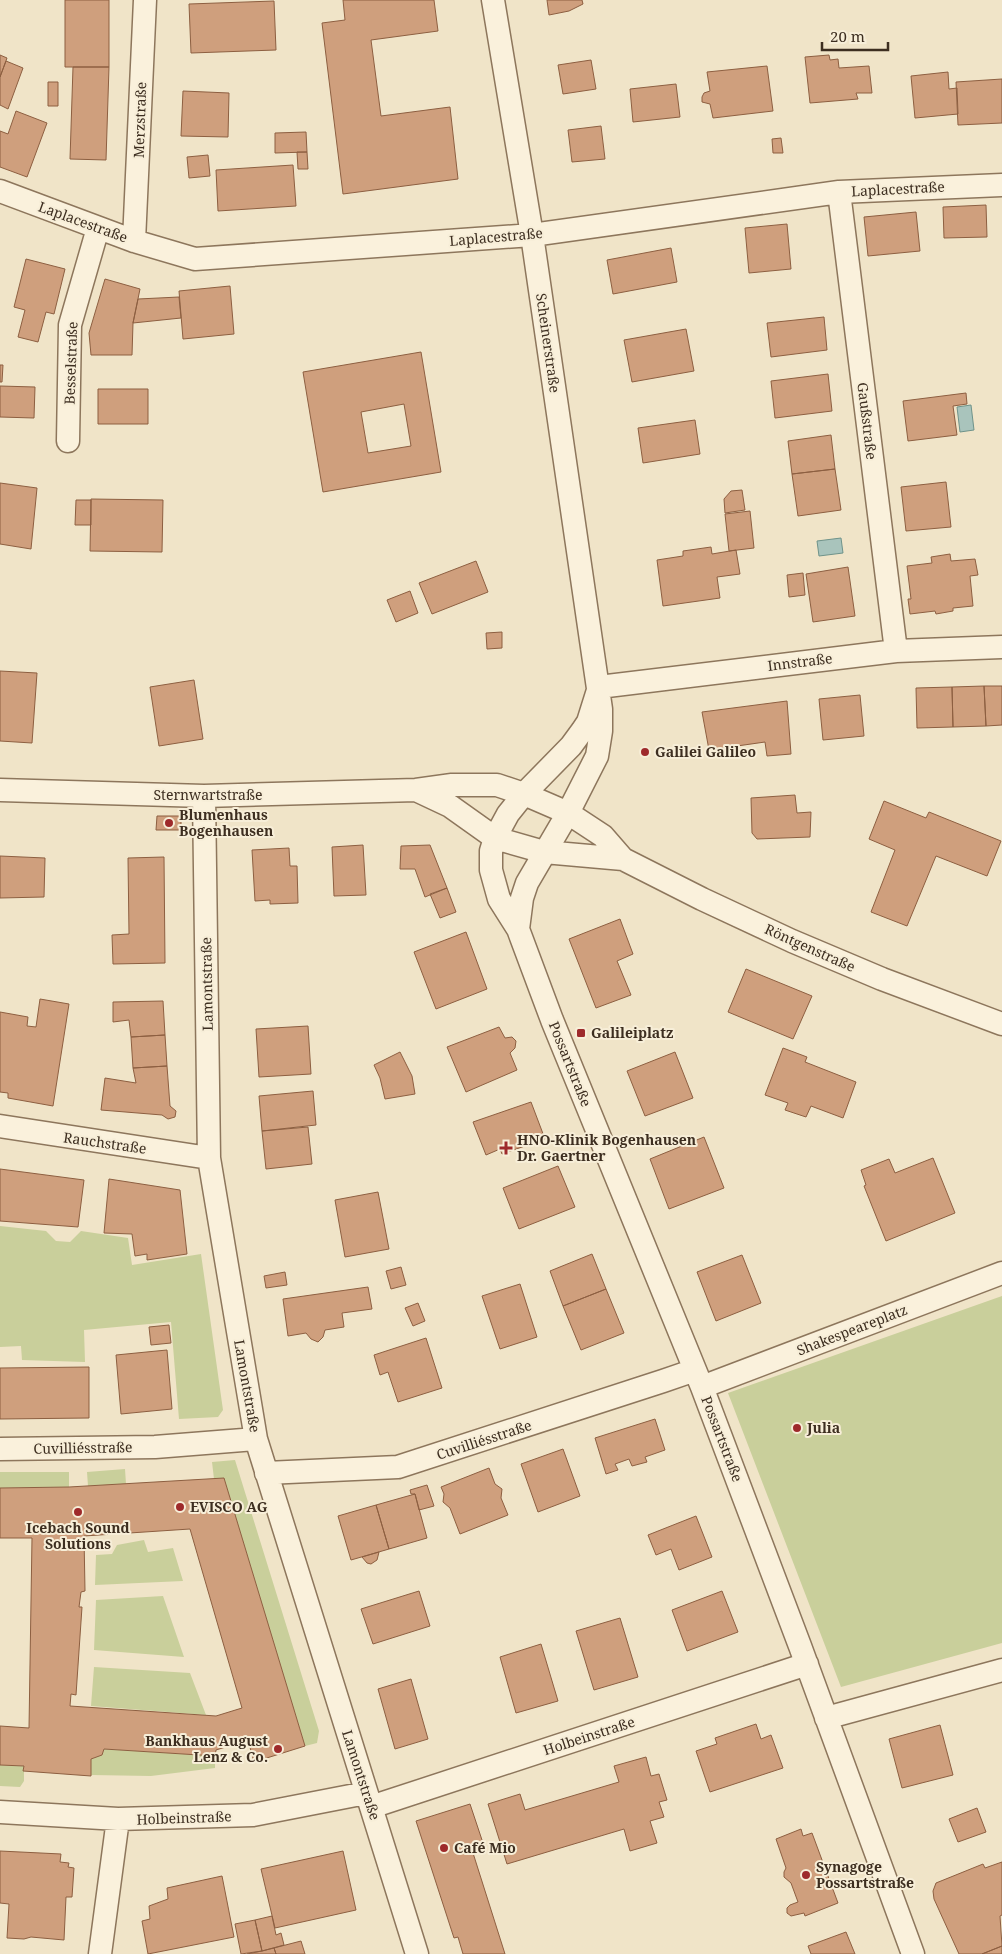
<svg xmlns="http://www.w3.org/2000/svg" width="1002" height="1954" font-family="'Noto Serif',serif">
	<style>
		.green { fill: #c9cf9b }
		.water { fill: #a9c4bc; stroke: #6f938a }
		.building { fill: #cf9f7d; stroke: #8d5f41; fill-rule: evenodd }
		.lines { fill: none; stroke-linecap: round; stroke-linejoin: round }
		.minor-casing { stroke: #8d765c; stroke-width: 25 }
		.minor { stroke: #faf1dc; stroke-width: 22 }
		.poi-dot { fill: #9e2a2b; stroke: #f7eed8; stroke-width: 2 }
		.labels { text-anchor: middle; stroke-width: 4; stroke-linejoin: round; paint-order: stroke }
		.street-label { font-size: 14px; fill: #3d2e20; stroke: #f7eed8 }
		.poi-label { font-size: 14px; font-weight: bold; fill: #3d2e20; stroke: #f7eed8; text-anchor: start }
	</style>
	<rect width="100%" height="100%" fill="#f0e4c8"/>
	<path class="green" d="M0,1226L46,1231L56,1241L70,1242L81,1231L128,1238L132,1265L201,1254L223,1410L218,1417L179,1419L171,1322L84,1330L85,1362L22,1360L21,1346L0,1347Z
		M1002,1296V1643L841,1687L728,1393Z
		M235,1460L319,1731L317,1743L305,1746L224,1479H214L212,1462Z
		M125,1469L126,1484L88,1486L87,1472Z
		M0,1472H69V1487L0,1488Z
		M144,1540L148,1552L173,1548L183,1581L95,1585L96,1555L112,1554L117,1545Z
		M163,1596L184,1657L94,1650L96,1600Z
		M94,1667L190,1673L206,1715L91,1706Z
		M104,1749L215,1756V1768L151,1776L91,1775V1759L102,1755Z
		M0,1765L24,1766V1781L20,1787L0,1786Z"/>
	<path class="water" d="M971,405L974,430L960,432L957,407Z
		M841,538L843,553L819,556L817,541Z"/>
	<path class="building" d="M65,0H109V67H65Z
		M343,0H434L438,31L371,40L381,116L450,107L458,179L343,194L322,23L345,20Z
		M547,0H582L583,4L569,11L549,15Z
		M274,1L276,50L191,53L189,4Z
		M0,55L7,58L0,77Z
		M829,55L830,60L838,59L839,68L869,66L872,93H856L858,99L810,103L805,57Z
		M591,60L596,89L563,94L558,65Z
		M6,61L23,68L8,109L0,105V77Z
		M767,66L773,111L713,118L710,104L702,102V97L704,93L710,91L707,72Z
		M73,67H109L106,160L70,159Z
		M948,72L949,89L957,88L958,114L915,118L911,76Z
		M1002,79V123L958,125L956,82Z
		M48,82H58V106H48Z
		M676,84L680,117L633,122L630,89Z
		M183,91L229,93L228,137L181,136Z
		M16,111L47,123L27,177L0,167V131L8,134Z
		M601,126L605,159L572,162L568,130Z
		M306,132L307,152L275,153V133Z
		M781,138L783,153H773L772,139Z
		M297,152H307L308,169H298Z
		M208,155L210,176L189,178L187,157Z
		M293,165L296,206L218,211L216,170Z
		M986,205L987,237L944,238L943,207Z
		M916,212L920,251L868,256L864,217Z
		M787,224L791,269L749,273L745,228Z
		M671,248L677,282L613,294L607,260Z
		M26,259L65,269L54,314L46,312L38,342L18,337L25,310L14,307Z
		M105,279L140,289L133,323L132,355H91L89,333Z
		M230,286L234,334L183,339L179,291Z
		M179,297L181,318L133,323L138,299Z
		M824,317L827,350L771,357L767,323Z
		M686,329L694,371L632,382L624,340Z
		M421,352L441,472L323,492L303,372ZM404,404L411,446L368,453L361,412Z
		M0,365H3L2,382H0Z
		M828,374L832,411L775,418L771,381Z
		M0,386L35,387L34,418L0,417Z
		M98,389H148V424H98Z
		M966,393L967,404L953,406L957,435L908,441L903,401Z
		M695,420L700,454L643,463L638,428Z
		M831,435L835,469L792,474L788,441Z
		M835,469L841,510L798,516L792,474Z
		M946,482L951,527L906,531L901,487Z
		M0,483L37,488L31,549L0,544Z
		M742,490L745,510L725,513L724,499L731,491Z
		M91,499L163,500L162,552L90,551Z
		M76,500H91V525H75Z
		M750,511L754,548L729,551L725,514Z
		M711,547L712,554L736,550L740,574L717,577L720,598L663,606L657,560L683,556V551Z
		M950,554L951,561L975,559L978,575L970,576L973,606L953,608V611L936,614L935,611L910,614L908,599H911L907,566L932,563L931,557Z
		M476,561L488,592L432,614L419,583Z
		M848,567L855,616L813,622L806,574Z
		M803,573L805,595L789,597L787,575Z
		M410,591L418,613L396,622L387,600Z
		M502,632V648L487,649L486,633Z
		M0,671L37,673L32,743L0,741Z
		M194,680L203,739L159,746L150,687Z
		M984,686H1002V725L986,726Z
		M984,686L986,726L953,727L952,687Z
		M952,687L953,727L917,728L916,688Z
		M860,695L864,736L823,740L819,699Z
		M787,701L791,754L767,756L765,742L709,750L702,712Z
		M795,795L797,813L811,812L810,837L757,839L752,833L751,798Z
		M884,801L926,818L929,812L1001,841L987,876L936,856L907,926L871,912L895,850L869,839Z
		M157,816H181V830H156Z
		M363,845L366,895L334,896L332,847Z
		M430,845L447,888L425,897L415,869H400L401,846Z
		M289,848L290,866H297L298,903L270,904V900L255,901L252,850Z
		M0,856L45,858L44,897L0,898Z
		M164,857L165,963L113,964L112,935L129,934L128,858Z
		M447,888L456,912L440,918L430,894Z
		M620,919L633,954L617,961L631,995L596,1008L569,939Z
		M466,932L487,989L436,1009L414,952Z
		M746,969L812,996L793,1039L728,1012Z
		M40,999L69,1004L53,1106L8,1098V1093L0,1092V1012L28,1017L27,1026L36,1027Z
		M163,1001L165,1035L131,1037L129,1020L113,1022V1002Z
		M308,1026L311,1074L259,1077L256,1029Z
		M499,1027L505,1038L512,1037L516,1041L515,1048L510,1053L517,1070L466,1092L447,1047Z
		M165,1035L167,1066L133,1068L131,1037Z
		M783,1048L807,1057L805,1062L856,1082L843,1118L811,1106L806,1117L785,1110L788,1103L765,1095Z
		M400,1052L412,1076L415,1094L385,1099L380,1078L374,1065Z
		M675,1052L693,1098L645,1116L627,1071Z
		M167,1066L170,1106L176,1111L175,1117L168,1119L162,1115L101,1110L105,1078L136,1083L133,1068Z
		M313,1091L316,1125L262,1131L259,1096Z
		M531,1102L545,1139L502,1154L500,1149L486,1155L473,1122Z
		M308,1127L312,1164L266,1169L262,1131Z
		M704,1137L724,1188L669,1209L650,1159Z
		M933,1158L955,1213L886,1241L864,1186L866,1185L861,1170L889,1159L895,1173Z
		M558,1166L575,1207L519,1229L503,1188Z
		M0,1169L84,1180L78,1227L0,1221Z
		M109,1179L180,1190L187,1254L147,1260V1254L135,1256L132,1234L104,1233Z
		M378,1192L389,1249L345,1257L335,1200Z
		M592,1254L606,1289L563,1306L550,1271Z
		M742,1255L761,1303L716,1321L697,1272Z
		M401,1267L406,1285L391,1289L386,1271Z
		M285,1272L287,1285L266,1288L264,1276Z
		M520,1284L537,1337L500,1349L482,1296Z
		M368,1287L372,1309L342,1313L344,1327L325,1330L323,1337L318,1342L311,1339L306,1333L288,1336L283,1299Z
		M606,1289L624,1333L581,1350L563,1306Z
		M418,1303L425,1321L413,1326L405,1308Z
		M169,1325L171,1343L151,1345L149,1327Z
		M426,1338L442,1388L398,1402L388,1372L380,1375L374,1355Z
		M167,1350L172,1409L121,1414L116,1355Z
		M89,1367V1418L0,1419V1368Z
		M655,1419L665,1450L645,1457L647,1462L632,1466L629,1459L615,1464L618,1470L606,1474L595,1438Z
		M563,1449L580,1496L538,1512L521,1464Z
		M489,1468L495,1484L502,1489L501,1498L508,1515L460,1534L450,1508L443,1502L444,1494L441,1487Z
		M224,1478L305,1746L254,1762L248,1740L216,1750L215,1756L104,1749L102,1755L91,1759V1776L23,1771L24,1766L0,1765V1726L29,1728L32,1538H0V1488L69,1487ZM190,1529L242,1708L216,1716L70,1706L71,1694L76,1695L82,1607H79L81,1592L85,1591L84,1536Z
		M427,1485L434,1506L419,1510L415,1494H411L410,1490Z
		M415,1494L427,1538L389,1549L376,1505Z
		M376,1505L389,1549L351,1560L338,1516Z
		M696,1516L712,1557L679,1570L671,1549L656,1555L648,1535Z
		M379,1552L377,1560L371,1564L367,1563L362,1557Z
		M419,1591L430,1626L373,1644L361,1609Z
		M722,1591L738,1632L687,1651L672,1610Z
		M620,1618L638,1677L594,1690L576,1631Z
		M541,1644L558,1701L516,1713L500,1657Z
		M411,1679L428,1739L395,1749L378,1689Z
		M756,1724L761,1739L771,1735L783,1768L710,1792L696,1751L717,1744L715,1738Z
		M940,1725L953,1775L902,1788L889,1739Z
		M646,1757L651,1776L659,1774L667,1800L659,1802L664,1817L650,1821L657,1843L630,1851L624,1829L507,1864L488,1804L520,1794L525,1810L619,1782L614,1766Z
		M470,1804L485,1849L473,1853L505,1954H463L458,1937L454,1938L416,1821Z
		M977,1808L986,1832L958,1842L949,1819Z
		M801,1829L803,1836L812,1833L838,1903L805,1916L804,1913L791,1916L787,1913V1908L790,1905L798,1902L791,1883L784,1877V1872L786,1868L776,1839Z
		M0,1851L61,1854L60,1862L69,1863L68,1867L74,1868L72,1897H66L64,1940L31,1937L24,1939L7,1938L9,1904L0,1903Z
		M343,1851L356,1910L275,1928L261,1869Z
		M1002,1862V1915L1000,1916L1002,1946L982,1954H959L934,1899L933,1891L936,1883L983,1864L985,1868Z
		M222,1876L234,1937L148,1954L142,1921L150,1919L149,1906L168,1899L167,1888Z
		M272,1916L276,1935L281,1933L284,1945L262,1951L255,1920Z
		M255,1920L262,1951L241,1954L235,1924Z
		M846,1932L855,1954H811L808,1946Z
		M301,1941L305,1954H276L274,1948Z
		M1002,1946V1954H982Z
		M274,1948L276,1954H247L262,1951Z"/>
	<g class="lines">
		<g class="minor-casing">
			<path id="minor" d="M493,0L532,235L601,709V731L597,756L568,813L527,883L522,898L518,929
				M0,191L134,241L195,259L532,235L839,192L1002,185
				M839,192L896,651
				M134,241L145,0
				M68,441L70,325L98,228
				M599,687L588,722L582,731L571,746L524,794L508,814L495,838L491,851V870L499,899L518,929L552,1020L702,1387L800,1646L913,1954
				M599,687L896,651L1002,647
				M0,790L204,796L416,790L452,785H497L524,794L568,813L603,836L623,859
				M416,790L450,806L495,838L544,852L623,859L702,899L792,941L882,979L1002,1024
				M204,796L209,1158L256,1439L417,1954
				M0,1126L209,1158
				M702,1387L1002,1273
				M0,1449L155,1447L256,1439
				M266,1473L398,1467L663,1381L695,1370
				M826,1718L1002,1670
				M371,1807L807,1664
				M0,1812L118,1819L253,1815L366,1793
				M100,1954L118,1819"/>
		</g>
		<use href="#minor" class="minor"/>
	</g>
	<g class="poi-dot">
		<circle cx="645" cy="752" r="5"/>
		<circle cx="169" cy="823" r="5"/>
		<rect x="576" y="1028" width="10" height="10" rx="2.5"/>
		<path d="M503.5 1140.5h5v5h5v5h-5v5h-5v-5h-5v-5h5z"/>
		<circle cx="797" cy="1428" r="5"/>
		<circle cx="180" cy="1507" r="5"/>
		<circle cx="78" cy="1512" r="5"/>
		<circle cx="278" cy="1749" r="5"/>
		<circle cx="444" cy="1848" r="5"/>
		<circle cx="806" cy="1875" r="5"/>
	</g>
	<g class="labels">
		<g class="street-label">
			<text transform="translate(140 120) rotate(-88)" y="5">Merzstraße</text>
			<text transform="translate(898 189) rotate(-3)" y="5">Laplacestraße</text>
			<text transform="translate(83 222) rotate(20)" y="5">Laplacestraße</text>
			<text transform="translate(496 237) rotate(-5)" y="5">Laplacestraße</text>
			<text transform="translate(548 343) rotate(82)" y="5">Scheinerstraße</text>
			<text transform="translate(71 363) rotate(-88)" y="5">Besselstraße</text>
			<text transform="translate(867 421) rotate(83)" y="5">Gaußstraße</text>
			<text transform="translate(800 662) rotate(-7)" y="5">Innstraße</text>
			<text x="208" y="800">Sternwartstraße</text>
			<text transform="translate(810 948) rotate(24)" y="5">Röntgenstraße</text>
			<text transform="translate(207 984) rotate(-91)" y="5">Lamontstraße</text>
			<text transform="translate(570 1064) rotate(68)" y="5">Possartstraße</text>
			<text transform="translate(105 1143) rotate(8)" y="5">Rauchstraße</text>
			<text transform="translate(852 1330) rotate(-21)" y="5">Shakespeareplatz</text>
			<text transform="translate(247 1386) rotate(80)" y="5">Lamontstraße</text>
			<text transform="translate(722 1439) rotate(69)" y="5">Possartstraße</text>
			<text transform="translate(484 1440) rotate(-18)" y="5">Cuvilliésstraße</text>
			<text transform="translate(83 1448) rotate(-1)" y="5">Cuvilliésstraße</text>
			<text transform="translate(589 1736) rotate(-18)" y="5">Holbeinstraße</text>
			<text transform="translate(361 1775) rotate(72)" y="5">Lamontstraße</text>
			<text transform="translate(184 1818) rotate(-2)" y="5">Holbeinstraße</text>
		</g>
		<g class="poi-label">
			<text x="655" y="757">Galilei Galileo</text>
			<text x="179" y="820">Blumenhaus<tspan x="179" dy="16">Bogenhausen</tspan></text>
			<text x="591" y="1038">Galileiplatz</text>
			<text x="517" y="1145">HNO-Klinik Bogenhausen<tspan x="517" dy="16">Dr. Gaertner</tspan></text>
			<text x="807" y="1433">Julia</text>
			<text x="190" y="1512">EVISCO AG</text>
			<text x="78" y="1533" text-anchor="middle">Icebach Sound<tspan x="78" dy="16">Solutions</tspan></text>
			<text x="268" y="1746" text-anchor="end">Bankhaus August<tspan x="268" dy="16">Lenz &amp; Co.</tspan></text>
			<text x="454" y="1853">Café Mio</text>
			<text x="816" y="1872">Synagoge<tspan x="816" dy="16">Possartstraße</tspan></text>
		</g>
	</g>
	<path d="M822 42v8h66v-8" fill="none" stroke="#3d2e20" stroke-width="2.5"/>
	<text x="830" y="42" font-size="15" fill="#3d2e20" stroke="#f7eed8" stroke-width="4" paint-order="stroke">20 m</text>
</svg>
